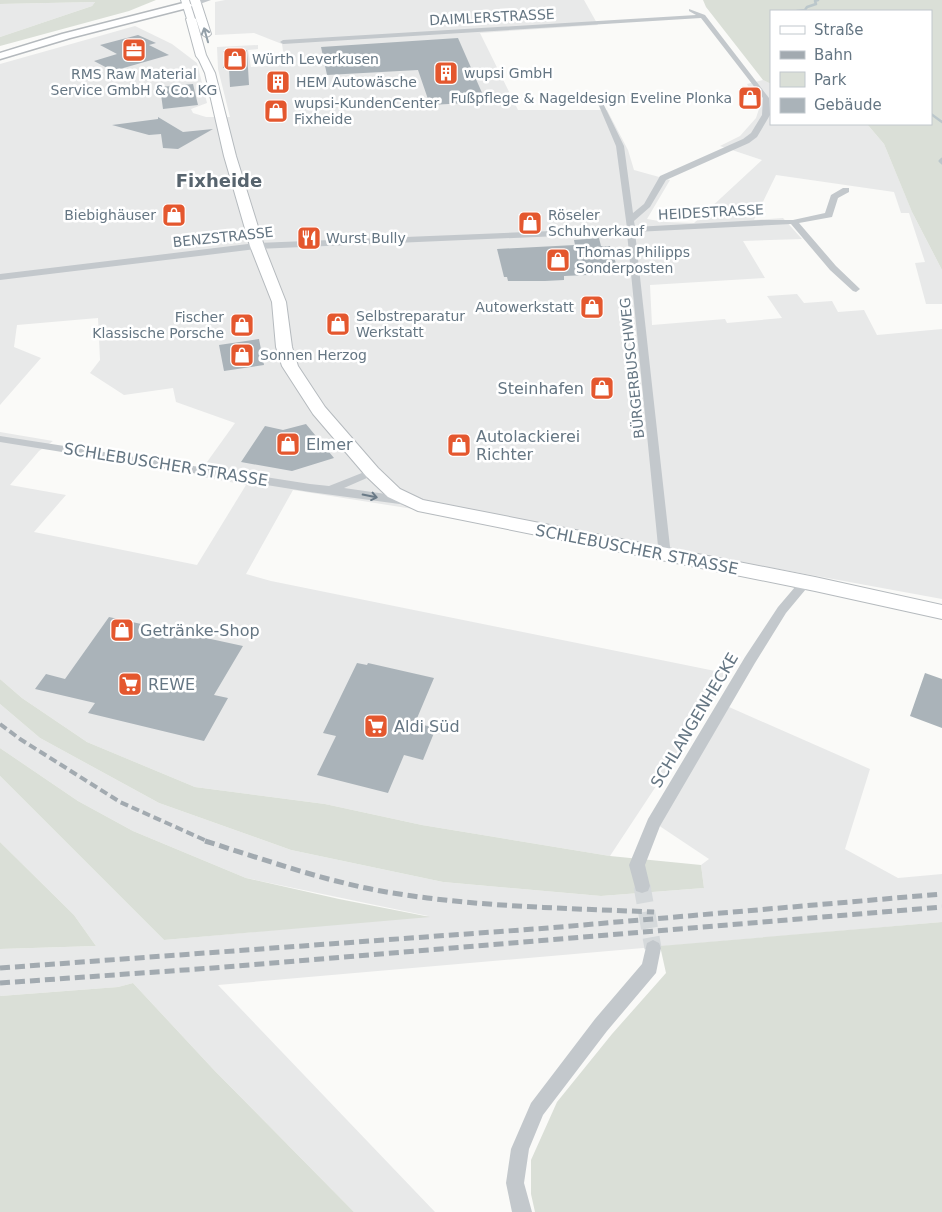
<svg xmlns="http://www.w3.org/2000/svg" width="942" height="1212" font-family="'DejaVu Sans',sans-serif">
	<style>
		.built { fill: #e8e9e9 }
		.green { fill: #dadfd7 }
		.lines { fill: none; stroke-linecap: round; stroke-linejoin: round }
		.stream-far1 { stroke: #bbc7cb; stroke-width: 2.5 }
		.stream { stroke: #bbc7cb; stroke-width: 3 }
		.building { fill: #aab3b9 }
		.minor-tunnel { stroke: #d5d9db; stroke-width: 17; stroke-dasharray: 17 9; stroke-linecap: butt }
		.secondary-casing { stroke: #b3babf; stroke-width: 2 }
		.primary-casing { stroke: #b5babe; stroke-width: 2 }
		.trunk-casing { stroke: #b4b9bd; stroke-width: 3 }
		.minor { fill: #c3c8cc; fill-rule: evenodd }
		.secondary { fill: #fff; fill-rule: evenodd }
		.primary { fill: #fff; fill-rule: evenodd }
		.trunk { fill: #fff; fill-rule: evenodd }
		.rail-far1 { stroke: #a2aab0; stroke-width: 4; stroke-dasharray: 8 4; stroke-linecap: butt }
		.rail { stroke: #a2aab0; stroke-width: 5; stroke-dasharray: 10 5; stroke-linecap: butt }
		.oneway { stroke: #939fa8 }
		.oneway2 { stroke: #6a7a87 }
		.labels { text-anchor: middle; stroke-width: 5; stroke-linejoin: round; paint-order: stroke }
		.far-street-label { font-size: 14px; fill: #657683; stroke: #fff }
		.far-poi-label { font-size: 14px; fill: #657683; stroke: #fff; text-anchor: start }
		.poi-label { font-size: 16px; fill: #657683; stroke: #fff; text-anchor: start }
		.street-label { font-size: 16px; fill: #657683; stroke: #fff }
		.far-district-label { font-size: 18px; font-weight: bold; fill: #57646e; stroke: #fff }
	</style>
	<rect width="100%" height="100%" fill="#fafaf8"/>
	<path class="built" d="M225,0H584L598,25L480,33L518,110H607L628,150L634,170L670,180L647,219L665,222L694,223L762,160L720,146L740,136L756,118L760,106L747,84L763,80L771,84V124H867L884,144L913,214L942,270V304H926L915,263L925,262L909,213H901L894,192L776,175L754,220L783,218L802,239L743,241L765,278L650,285L652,325L725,319L727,323L782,318L767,296L797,294L804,303L832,301L838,312L864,310L877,335L942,329V599L685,552L293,490L246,574L271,581L730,674L610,856L422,825L325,804L195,787L87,742L22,698L0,679V432L53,441L39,451L10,485L66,495L34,532L197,565L246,485L197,476L235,423L176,402L173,388L124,395L90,373L100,360L98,318L17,325L14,347L41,358L0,405V64L135,26L172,44L197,63L207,103L191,109L193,113L206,117H230L218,69L217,47L258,45V49L248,50L251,67L285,65L282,44L254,33L215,35V2Z
		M95,2L92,6L0,37V4Z
		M0,704L40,738L159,803L291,850L443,882L601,896L704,888L701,865L709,859L658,825L729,707L870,769L845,849L898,878L942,874V922L218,985L435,1212H354L214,1070L133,983L118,987L0,996V949L96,946L74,915L0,842V776L164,940L428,916L246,878L133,831L78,801L0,748Z"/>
	<path class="green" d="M0,0H156L129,11L0,46V37L92,6L95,2L0,4Z
		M703,0H942V270L912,212L884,144L867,124H931V11H771V84L763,80L706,7Z
		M0,679L22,698L87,742L195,787L325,804L422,825L610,856L701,865L704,888L601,896L443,882L291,850L159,803L40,738L0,704Z
		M0,748L78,801L133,831L246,878L339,899L430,917L164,940L0,776Z
		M0,842L74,915L96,946L0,949Z
		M942,922V1212H535L531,1194V1160L557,1102L612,1034L666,973L660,946Z
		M133,983L214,1070L354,1212H0V996L118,987Z"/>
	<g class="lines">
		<path class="stream-far1" d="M797,11L805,10L807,7L816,4L815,1L818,0
			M931,114L942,122"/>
		<path class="stream" d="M942,159L940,161L942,163"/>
	</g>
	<path class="building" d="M138,35L156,43L149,45L169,55L113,71L94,61L117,54L100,45Z
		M458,38L486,102L430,105L418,70L327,75L321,47Z
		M247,50L249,85L230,87L229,68H223V51Z
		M193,84L198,105L163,109L160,87Z
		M158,117L183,132L213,129L178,149L163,148L161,134L149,135L112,125L158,119Z
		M599,238L601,246H610L619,272H610L611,274L564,276V280L545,281H508L507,277H504L497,249L575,245L574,240Z
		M259,339L264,365L224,371L219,345Z
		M306,424L334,458L292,471L241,462L265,426L283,430Z
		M109,617L243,646L214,695L228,698L204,741L88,713L95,703L35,689L46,674L65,679Z
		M357,663L367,665L368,663L434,678L415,723L436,728L423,760L404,755L388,793L317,775L336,736L323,733Z
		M925,673L942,679V728L910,716Z"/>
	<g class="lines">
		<path class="minor-tunnel" d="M642,886L653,948"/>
		<g class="secondary-casing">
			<path id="secondary" d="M181,0H189L195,19L194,21H188L187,19Z"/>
		</g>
		<g class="primary-casing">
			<path id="primary" d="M190,0H200L211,34L209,36L206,37L201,34Z
				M191,16L196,19L206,55L215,73L236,156L264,246L286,302L292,347L298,366L325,407L378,468L400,489L423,500L815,577L942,605V619L815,591L418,511L388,497L366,476L313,414L282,366L276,347L272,302L250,246L224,156L205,73L199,60L196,56L186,19Z"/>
		</g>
		<g class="trunk-casing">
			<path id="trunk" d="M187,2L192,5L191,7L70,38L0,59V53L62,34Z"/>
		</g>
		<path class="minor" d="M201,0H211L197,5L194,3Z
			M689,9L705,15L769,98L770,115L757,137L749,143L666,180L650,207L634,221L635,227L761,220H793L825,213L831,195L843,188H849V192L838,198L832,217L799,223L836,266L860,289L856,292L853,291L830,270L791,224L635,232L671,556L669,559H661L659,556L627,233L257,249L0,280V274L257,243L627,228L616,146L594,94L599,95L624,146L633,213L644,204L660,176L743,139L751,133L762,115L763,98L701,18L283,44L280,42L283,40L696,15L689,11Z
			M0,436L310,484L329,486L372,469L376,470L378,472L376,474L344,488L407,497L413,501L407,505L310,492L0,442Z
			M805,579L811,583L786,613L755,663L660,826L645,865L650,886L648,891L642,893L636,891L629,865L648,819L745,657L778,607L801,580Z
			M653,940L659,943L661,948L656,973L607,1031L543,1115L529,1149L524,1183L532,1212H512L506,1183L511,1149L531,1103L595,1019L642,964L647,943Z"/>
		<use href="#secondary" class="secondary"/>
		<use href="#primary" class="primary"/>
		<use href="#trunk" class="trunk"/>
		<path class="rail-far1" d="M0,724L20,739L120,802L209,842"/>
		<path class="rail" d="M205,841C263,859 321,880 381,891C471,907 563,908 654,912
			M0,968L548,928L942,894
			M0,983L213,968L942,907"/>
	</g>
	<defs><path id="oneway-shaft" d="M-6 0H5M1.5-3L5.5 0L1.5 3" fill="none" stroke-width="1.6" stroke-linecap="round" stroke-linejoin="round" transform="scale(1.25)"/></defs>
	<use class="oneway" href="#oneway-shaft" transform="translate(206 35) rotate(-106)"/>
	<use class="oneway2" href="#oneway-shaft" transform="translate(370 496) rotate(11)"/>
	<defs>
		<g id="office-square" transform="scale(1.25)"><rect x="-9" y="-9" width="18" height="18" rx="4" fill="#e4572e" stroke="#fff"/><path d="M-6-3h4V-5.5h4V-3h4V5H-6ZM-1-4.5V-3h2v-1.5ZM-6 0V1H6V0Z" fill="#fff"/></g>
		<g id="shop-square" transform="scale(1.25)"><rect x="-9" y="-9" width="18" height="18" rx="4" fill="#e4572e" stroke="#fff"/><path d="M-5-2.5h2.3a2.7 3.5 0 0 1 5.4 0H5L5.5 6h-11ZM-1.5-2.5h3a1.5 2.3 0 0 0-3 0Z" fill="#fff"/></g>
		<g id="building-square" transform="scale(1.25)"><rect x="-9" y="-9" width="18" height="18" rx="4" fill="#e4572e" stroke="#fff"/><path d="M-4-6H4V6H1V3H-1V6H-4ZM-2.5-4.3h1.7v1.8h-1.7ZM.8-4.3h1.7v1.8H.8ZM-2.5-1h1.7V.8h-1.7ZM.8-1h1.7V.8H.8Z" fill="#fff"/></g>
		<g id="restaurant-square" transform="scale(1.25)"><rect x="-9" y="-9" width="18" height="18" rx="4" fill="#e4572e" stroke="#fff"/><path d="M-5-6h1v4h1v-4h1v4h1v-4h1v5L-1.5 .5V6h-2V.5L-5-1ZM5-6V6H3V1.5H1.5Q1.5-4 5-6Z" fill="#fff"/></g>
		<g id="supermarket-square" transform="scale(1.25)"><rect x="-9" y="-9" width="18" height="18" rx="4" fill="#e4572e" stroke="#fff"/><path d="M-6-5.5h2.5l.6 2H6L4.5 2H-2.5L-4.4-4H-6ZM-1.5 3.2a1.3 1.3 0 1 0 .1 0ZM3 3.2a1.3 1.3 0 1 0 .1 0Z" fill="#fff"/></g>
	</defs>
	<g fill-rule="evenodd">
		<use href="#office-square" x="134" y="50"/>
		<use href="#shop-square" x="235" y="59"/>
		<use href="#building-square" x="446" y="73"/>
		<use href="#building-square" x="278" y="82"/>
		<use href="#shop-square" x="750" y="98"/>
		<use href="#shop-square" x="276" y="111"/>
		<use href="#shop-square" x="174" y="215"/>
		<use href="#shop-square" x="530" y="223"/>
		<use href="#restaurant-square" x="309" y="238"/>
		<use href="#shop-square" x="558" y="260"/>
		<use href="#shop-square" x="592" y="307"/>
		<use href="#shop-square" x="338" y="324"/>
		<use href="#shop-square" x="242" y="325"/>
		<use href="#shop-square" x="242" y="355"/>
		<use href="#shop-square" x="602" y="388"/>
		<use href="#shop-square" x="288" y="444"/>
		<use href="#shop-square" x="459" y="445"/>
		<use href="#shop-square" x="122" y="630"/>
		<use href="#supermarket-square" x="130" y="684"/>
		<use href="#supermarket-square" x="376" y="726"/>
	</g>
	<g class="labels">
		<g class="far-street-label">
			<text transform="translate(492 17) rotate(-3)" y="5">DAIMLERSTRASSE</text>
			<text transform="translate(711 212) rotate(-3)" y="5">HEIDESTRASSE</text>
			<text transform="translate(223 237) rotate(-6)" y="5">BENZSTRASSE</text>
			<text transform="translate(632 368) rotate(-96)" y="5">BÜRGERBUSCHWEG</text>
		</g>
		<g class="far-poi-label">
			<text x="252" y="64">Würth Leverkusen</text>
			<text x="464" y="78">wupsi GmbH</text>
			<text x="134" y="79" text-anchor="middle">RMS Raw Material<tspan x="134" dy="16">Service GmbH &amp; Co. KG</tspan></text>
			<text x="296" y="87">HEM Autowäsche</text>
			<text x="732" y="103" text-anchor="end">Fußpflege &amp; Nageldesign Eveline Plonka</text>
			<text x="294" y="108">wupsi-KundenCenter<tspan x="294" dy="16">Fixheide</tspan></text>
			<text x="156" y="220" text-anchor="end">Biebighäuser</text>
			<text x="548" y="220">Röseler<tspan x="548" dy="16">Schuhverkauf</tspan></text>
			<text x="326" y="243">Wurst Bully</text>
			<text x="576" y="257">Thomas Philipps<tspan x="576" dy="16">Sonderposten</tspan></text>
			<text x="574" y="312" text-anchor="end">Autowerkstatt</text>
			<text x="356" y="321">Selbstreparatur<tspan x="356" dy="16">Werkstatt</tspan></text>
			<text x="224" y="322" text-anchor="end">Fischer<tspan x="224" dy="16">Klassische Porsche</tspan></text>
			<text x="260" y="360">Sonnen Herzog</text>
		</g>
		<g class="poi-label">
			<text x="584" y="394" text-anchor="end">Steinhafen</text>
			<text x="476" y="442">Autolackierei<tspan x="476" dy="18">Richter</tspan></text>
			<text x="306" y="450">Elmer</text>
			<text x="140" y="636">Getränke-Shop</text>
			<text x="148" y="690">REWE</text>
			<text x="394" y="732">Aldi Süd</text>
		</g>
		<g class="street-label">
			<text transform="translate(166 464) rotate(9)" y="6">SCHLEBUSCHER STRASSE</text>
			<text transform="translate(637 549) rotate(11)" y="6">SCHLEBUSCHER STRASSE</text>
			<text transform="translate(694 720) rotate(-59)" y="6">SCHLANGENHECKE</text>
		</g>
		<g class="far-district-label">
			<text x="219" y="187">Fixheide</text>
		</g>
	</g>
	<rect x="770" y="10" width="162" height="115" fill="#ffffff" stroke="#c1c8cd"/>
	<rect x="780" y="26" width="25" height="8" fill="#ffffff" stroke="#c1c8cd"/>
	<text x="814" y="35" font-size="15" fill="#657683">Straße</text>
	<rect x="780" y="51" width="25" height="8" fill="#a2aab0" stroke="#c1c8cd"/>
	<text x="814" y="60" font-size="15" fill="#657683">Bahn</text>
	<rect x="780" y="72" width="25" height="15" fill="#dadfd7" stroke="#c1c8cd"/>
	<text x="814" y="85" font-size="15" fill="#657683">Park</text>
	<rect x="780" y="98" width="25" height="15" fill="#aab3b9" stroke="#c1c8cd"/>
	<text x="814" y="110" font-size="15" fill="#657683">Gebäude</text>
</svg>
